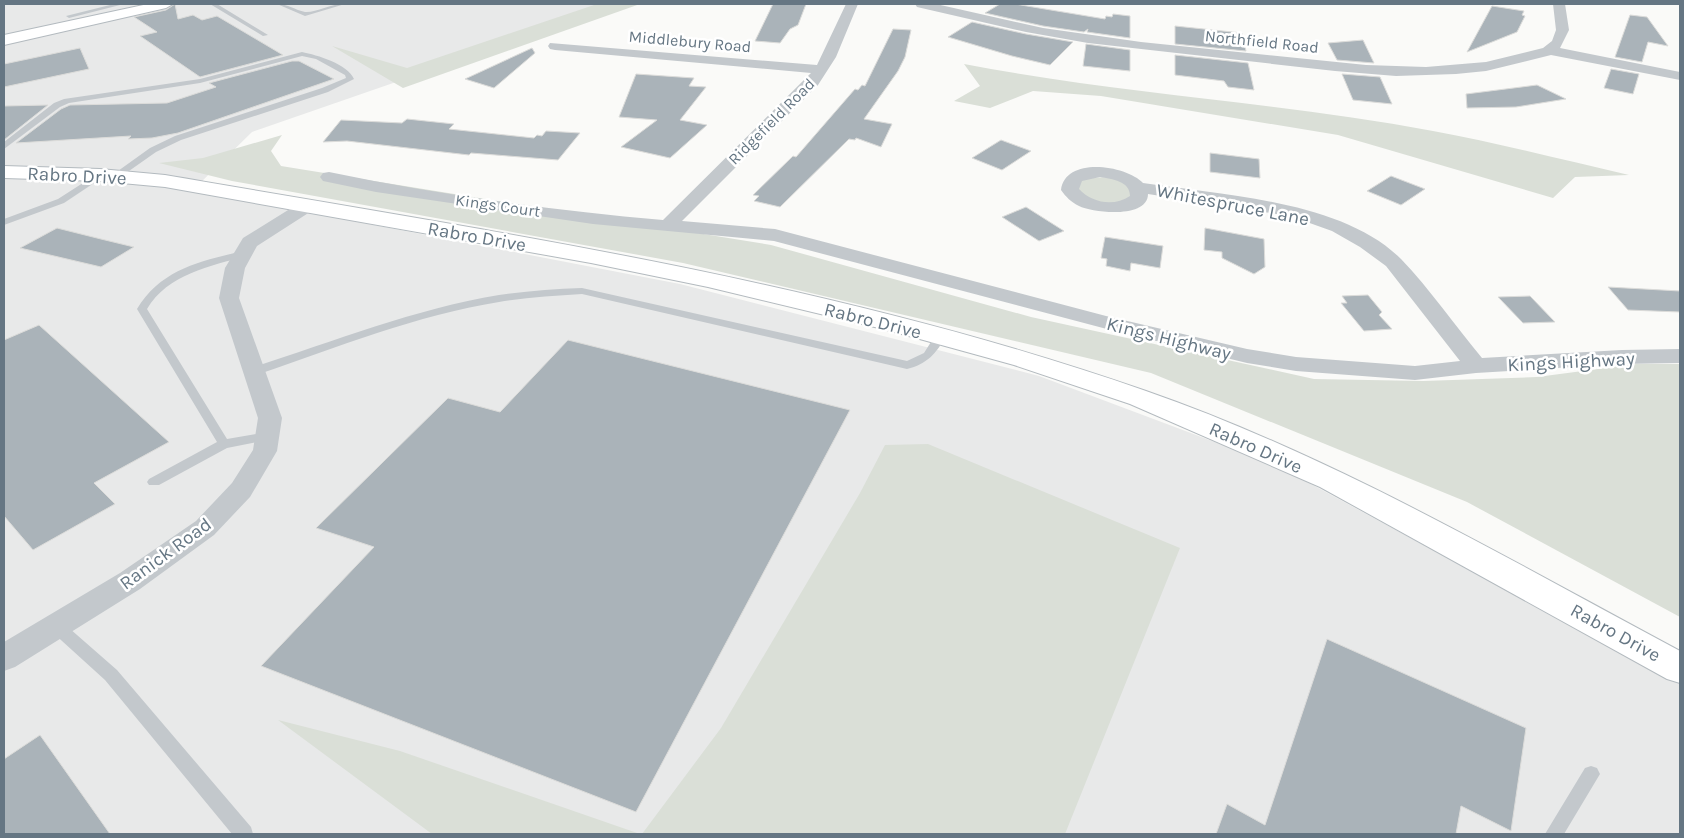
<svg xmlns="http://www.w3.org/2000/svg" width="1684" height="838" font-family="Karla,sans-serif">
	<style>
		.built { fill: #e8e9e9 }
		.green { fill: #dadfd7 }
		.building { fill: #aab3b9; stroke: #dcdcda }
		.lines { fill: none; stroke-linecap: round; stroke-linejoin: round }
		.secondary-casing { stroke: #b3babf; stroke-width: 2 }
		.service { fill: #c3c8cc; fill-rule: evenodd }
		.minor { fill: #c3c8cc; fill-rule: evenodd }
		.secondary { fill: #fff; fill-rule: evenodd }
		.labels { text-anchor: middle; stroke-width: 5; stroke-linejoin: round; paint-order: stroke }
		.far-street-label { font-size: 16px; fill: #657683; stroke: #fff }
		.street-label { font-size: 19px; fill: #657683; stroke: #fff }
	</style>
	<rect width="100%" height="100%" fill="#fafaf8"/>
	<path class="built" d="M4,4H621L252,132L193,190L680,284L1039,376L1276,465L1680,684V834H4Z"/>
	<path class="green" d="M597,4H640L403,88L332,46L407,68Z
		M964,64C1119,94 1277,102 1433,131C1498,143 1563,160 1629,175L1575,177L1553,198L1338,135L1101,96L1033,91L990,108L954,101L980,86Z
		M282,135L271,151L281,166L771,245L1031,317L1314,379L1423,381L1537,377L1636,364H1680V617L1467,502L1151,373L683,263L232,181L159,163L203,158Z
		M1111,177L1132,187L1130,201L1105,205L1079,196L1077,181L1083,178Z
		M928,444L1180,548L1065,834H642L721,728L860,493L885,445Z
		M278,720L400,751L640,834H432Z"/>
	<path class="building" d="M175,4L178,19L193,15L202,20L217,16L283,55L200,77L140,36L157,32L134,17L166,10Z
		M773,4H806L798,25L790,29L780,43L755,41Z
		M1000,4H1015L1105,19L1106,16L1112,17L1113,14L1130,16V38L1087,32L1088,29L1084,32L1043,26L985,13Z
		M1492,6L1524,11L1522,15L1525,16L1517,32L1467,52Z
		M1630,15L1647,17L1668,46L1648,42L1642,62L1615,57Z
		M972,22L1026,34L1073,42L1050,65L1012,56L948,37Z
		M1175,26L1242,33L1246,51L1175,44Z
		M893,29L911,30L905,57L898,71L864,119L892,124L881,147L856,138L855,140L849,139L780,207L754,201L759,196L753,195L793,156L796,157L855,89L858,90L862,85L865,86Z
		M1363,40L1374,63L1337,60L1328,43Z
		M1086,44L1130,50V71L1083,66Z
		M80,48L89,69L4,87V64Z
		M532,48L535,53L494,88L465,79Z
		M1175,55L1248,63L1254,90L1228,87L1224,81L1175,75Z
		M292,61H299L334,79L178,133L152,138L128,139L131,136L16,143L61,109L70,105L167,103L216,87L209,83Z
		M1611,69L1639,74L1633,94L1604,88Z
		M636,74L694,78L689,86L706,87L680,120L707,125L670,158L621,147L657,120L619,117Z
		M1342,74L1380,77L1392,104L1353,100Z
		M1537,85L1566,99L1516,107L1467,108L1466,94Z
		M48,105L4,140V106Z
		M407,119L454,124L449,129L534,138L537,135L542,136L546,131L580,133L558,160L471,153L469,155L347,141L323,142L341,120L402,123Z
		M1001,140L1031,151L1002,170L972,158Z
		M1210,153L1259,159L1260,178L1210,172Z
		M1391,176L1425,189L1401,205L1367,191Z
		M1026,207L1064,231L1039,241L1002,217Z
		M57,228L101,239L134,247L101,267L20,248Z
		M1205,228L1264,239L1265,267L1254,274L1222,258V252L1204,250Z
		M1105,237L1163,246L1160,268L1131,263L1130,271L1106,266L1107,259L1101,258Z
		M1608,287L1680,291V312L1628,310Z
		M1368,295L1382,312L1379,315L1392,329L1364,331L1341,303H1347L1342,296Z
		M1530,296L1555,322L1523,323L1498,297Z
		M39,325L169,442L94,483L115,504L33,550L4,516V340Z
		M568,340L850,410L636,812L261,666L374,547L316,528L448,398L500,412Z
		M1327,639L1526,728L1511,831L1461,806L1456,834H1216L1227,804L1265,825Z
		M40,735L110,834H4V759Z"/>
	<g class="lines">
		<g class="secondary-casing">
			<path id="secondary" d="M148,4H173L166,8L4,45V35Z
				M4,166L100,169L165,175C494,232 829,280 1146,391C1333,456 1506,558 1680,651V683L1667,679L1320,487L1130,404L1014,365L887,330L708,287L591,263L165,187L100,181L4,178Z"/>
		</g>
		<path class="service" d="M114,4H124L69,18L66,16Z
			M210,4H217L268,35L263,36Z
			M277,4C288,4 295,10 305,12C316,13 332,3 345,4L305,16Z
			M302,52C317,55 348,64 354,79L328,92L181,140L156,152L119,178L111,176L150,148L175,136L322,88L346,78L345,75L316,59L302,56L200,83L69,103L60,107L4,149V142L54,103L64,99L200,79Z
			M100,172L105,175L103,177L64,203L4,225V219L58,199Z
			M243,251L247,252V256C210,266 168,274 147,309L227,439L268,432L274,436L268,440L227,448L159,485H149L147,482L149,479L217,442L137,309C161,269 201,261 243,251Z
			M582,288L907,361L924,353L936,334L940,333L946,336C936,354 927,364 907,369L582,294C554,296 527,297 499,302C417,315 338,347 259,374L255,375L249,371L251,368C332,342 414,309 499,295C526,291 554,289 582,288Z
			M56,619L61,621L117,670L251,827L253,834H232L105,680L51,631L48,626L51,621Z
			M1591,766L1597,768L1600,774L1564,834H1545L1585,768Z"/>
		<path class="minor" d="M846,4H858L836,57L818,85L682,221L775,229L1106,316L1247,349L1296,357L1415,366L1460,361L1386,266L1360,247L1332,231L1290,216L1148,194C1148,219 1093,213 1079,206C1071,202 1066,197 1061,190C1065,156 1126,165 1143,183C1221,195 1342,200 1401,259C1429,288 1456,327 1482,358L1622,350L1680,349V363L1622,364L1476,373L1415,380L1296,371L1247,363L1103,328L774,241L593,224L376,192L323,181L320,177L323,173L329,172C439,195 551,210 663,220L811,73L555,50L550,49L548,46L550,43L817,65ZM1100,177C1112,179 1130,181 1130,196C1114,207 1092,203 1079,189L1082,181Z
			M915,4H936L1043,28L1141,42L1366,65L1426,67L1486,62L1543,48L1552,41L1556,30L1553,4H1565L1569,30L1560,48L1680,72V80L1551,55L1486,71L1456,74L1396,76L1335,71L1088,43L1026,32L917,7Z
			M307,201L313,202L316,206L313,210L257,246L245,268L239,298L282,418L277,451L250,497L214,535L140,589L15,667L4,671V642L120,573L196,521L232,483L253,450L258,418L219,298L225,268L243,238L301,202Z"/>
		<use href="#secondary" class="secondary"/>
	</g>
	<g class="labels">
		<g class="far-street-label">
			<text transform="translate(690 41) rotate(5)" y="6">Middlebury Road</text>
			<text transform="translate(1262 41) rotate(6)" y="6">Northfield Road</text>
			<text transform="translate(771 121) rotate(-45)" y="6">Ridgefield Road</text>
			<text transform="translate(498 205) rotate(8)" y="6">Kings Court</text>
		</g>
		<g class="street-label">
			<text transform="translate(77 175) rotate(3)" y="7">Rabro Drive</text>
			<text transform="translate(1233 204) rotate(11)" y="7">Whitespruce Lane</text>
			<text transform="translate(477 236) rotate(10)" y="7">Rabro Drive</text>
			<text transform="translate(873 320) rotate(14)" y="7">Rabro Drive</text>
			<text transform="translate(1169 338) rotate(14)" y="7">Kings Highway</text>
			<text transform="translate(1571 361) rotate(-3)" y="7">Kings Highway</text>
			<text transform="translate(1256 447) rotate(24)" y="7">Rabro Drive</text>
			<text transform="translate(165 553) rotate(-36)" y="7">Ranick Road</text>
			<text transform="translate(1616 632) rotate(29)" y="7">Rabro Drive</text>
		</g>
	</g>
	<rect width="1684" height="838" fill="none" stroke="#657683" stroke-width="10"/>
</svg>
